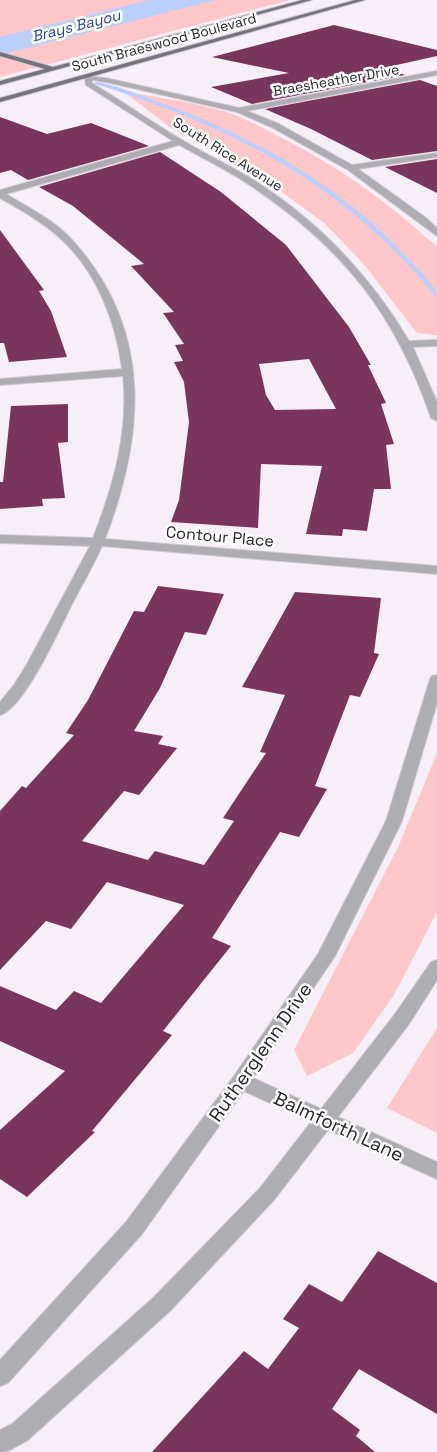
<svg xmlns="http://www.w3.org/2000/svg" width="437" height="1452" font-family="'Space Grotesk',sans-serif">
	<style>
		.green { fill: #ffc7ca }
		.water { fill: #bbcffb }
		.lines { fill: none; stroke-linecap: round; stroke-linejoin: round }
		.stream { fill: #bbcffb; fill-rule: evenodd }
		.building { fill: #7a355c; fill-rule: evenodd }
		.minor-casing { stroke: #d2cad3; stroke-width: 2 }
		.major-casing { stroke: #d2cad3; stroke-width: 2 }
		.minor { fill: #aeadb2; fill-rule: evenodd }
		.major { fill: #76747d; fill-rule: evenodd }
		.labels { text-anchor: middle; stroke-width: 5; stroke-linejoin: round; paint-order: stroke }
		.far-street-label { font-size: 14px; fill: #272428; stroke: #fff }
		.far-water-label { font-size: 15px; font-style: italic; fill: #284798; stroke: #fff }
		.street-label { font-size: 16px; fill: #272428; stroke: #fff }
		.near-street-label { font-size: 19px; fill: #272428; stroke: #fff }
	</style>
	<rect width="100%" height="100%" fill="#f7eff8"/>
	<path class="green" d="M0,0H290L0,77Z
		M123,91C154,97 186,101 216,109C237,114 257,125 276,135C335,164 388,202 437,247V335L417,333L362,262L324,223L282,192L171,128Z
		M437,753V912L394,995L353,1053L307,1076L294,1050L398,847Z
		M437,1028V1133L387,1108Z"/>
	<path class="water" d="M149,0H216L0,55V37Z"/>
	<g class="lines">
		<path class="stream" d="M95,82C111,83 140,95 156,101C252,135 345,187 413,264C420,271 437,287 437,297L435,296C344,184 231,126 95,84Z"/>
	</g>
	<path class="building" d="M334,25L437,50V56L383,68L405,75L252,104L211,87L289,73L212,57Z
		M420,80L437,86V151L372,160L311,129L265,109Z
		M0,117L47,134L91,123L149,146L28,180L11,170L0,173Z
		M160,152L221,192L286,245L349,327L371,365H368L386,403L381,404L394,444L386,445L391,489H374L367,531L343,529L342,536L306,534L322,466L261,464L258,528L171,522L179,500L189,422L184,382L174,362L183,361L175,345L184,344L163,313L174,312L131,266L144,264L73,206L39,187ZM309,359L336,409L275,410L266,395L259,364Z
		M437,159V193L385,167Z
		M0,230L44,290L39,291L51,311L67,357L9,362L4,343H0Z
		M68,404V442L58,443L65,498L42,499L43,506L0,509V482H3L11,406Z
		M158,586L224,594L206,635L185,632L160,688L134,731L163,736L158,744L177,748L139,795L124,791L82,841L148,860L155,851L204,865L234,821L223,818L266,753L260,752L285,695L242,687L295,592L381,598L374,653L379,654L360,697L350,695L315,786L327,789L299,837L280,832L212,938L231,946L163,1031L172,1035L92,1131L95,1132L27,1197L0,1179V1130L65,1071L0,1041V986L56,1010L74,991L101,1003L184,905L107,882L71,929L46,921L0,970V811L22,786L26,788L74,735L66,733L88,700L134,611L144,612Z
		M378,1251L437,1283V1414L359,1369L332,1409L360,1430L356,1436L375,1452H152L244,1351L268,1369L299,1328L283,1319L309,1284L342,1302Z"/>
	<g class="lines">
		<g class="minor-casing">
			<path id="minor" d="M437,71V75L247,111L279,124L352,165L437,153V157L358,169L425,217L437,228V236L348,170L273,128L237,112L106,82L92,80V83C122,101 151,122 182,140C205,154 229,165 252,179C317,220 370,275 409,341L437,340V346L413,347L437,402V421L431,418C396,315 344,249 254,188C230,171 204,159 179,145L6,194C29,208 56,221 74,242C153,331 145,434 105,539L437,566V574L102,546C93,566 82,585 72,604C60,628 24,709 0,715V702L14,685L27,664L90,546L0,543V535L93,538C113,487 129,432 123,376L0,385V379L122,369C116,322 97,272 61,239C43,222 21,210 0,198V190L173,141L86,85L85,79L82,78V76L106,78L239,108Z
				M437,675V703L402,821L335,956L253,1078L321,1109L395,1014L431,962L437,960V980L409,1024L338,1117L437,1162V1179L328,1130L274,1200L170,1311L28,1440L8,1451L0,1452V1430L12,1424L154,1297L260,1188L311,1122L244,1091L142,1234L8,1383L0,1386V1360L126,1222L234,1076L318,954L386,821L430,679L432,676Z"/>
		</g>
		<g class="major-casing">
			<path id="major" d="M302,0H312L0,85V81L45,69L0,56V52L53,67Z
				M355,0H365L0,102V98Z"/>
		</g>
		<use href="#minor" class="minor"/>
		<use href="#major" class="major"/>
	</g>
	<g class="labels">
		<g class="far-street-label">
			<text transform="translate(164 42) rotate(-15)" y="5">South Braeswood Boulevard</text>
			<text transform="translate(336 80) rotate(-10)" y="5">Braesheather Drive</text>
			<text transform="translate(228 154) rotate(32)" y="5">South Rice Avenue</text>
		</g>
		<g class="far-water-label">
			<text transform="translate(76 26) rotate(-14)" y="5">Brays Bayou</text>
		</g>
		<g class="street-label">
			<text transform="translate(220 536) rotate(5)" y="6">Contour Place</text>
		</g>
		<g class="near-street-label">
			<text transform="translate(260 1052) rotate(-55)" y="7">Rutherglenn Drive</text>
			<text transform="translate(339 1126) rotate(25)" y="7">Balmforth Lane</text>
		</g>
	</g>
</svg>
